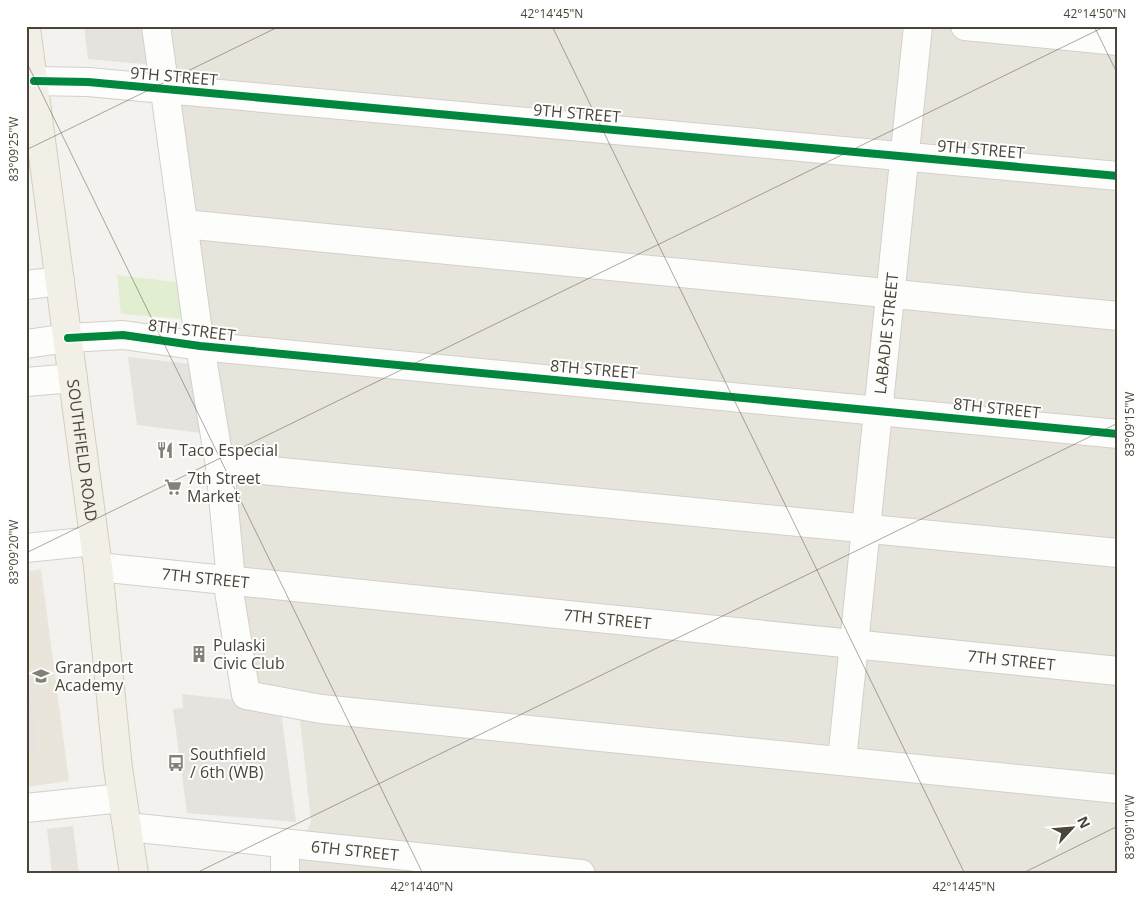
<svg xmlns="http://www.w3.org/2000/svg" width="1144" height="900" font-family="'Open Sans',sans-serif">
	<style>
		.residential { fill: #e7e4dc }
		.education { fill: #eae5da }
		.green { fill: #e1eecf }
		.parking { fill: #e6e3df }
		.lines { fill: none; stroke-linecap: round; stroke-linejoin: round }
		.minor-casing { stroke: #d2d0cb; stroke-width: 30 }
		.major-casing { stroke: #d6cebb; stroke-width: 30 }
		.minor { stroke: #fdfdfc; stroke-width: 28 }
		.major { stroke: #f2efe6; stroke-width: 28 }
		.cycleway-casing { stroke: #fff; stroke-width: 11 }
		.cycleway { stroke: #00873e; stroke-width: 8 }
		.ticks { fill: none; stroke: #4b4439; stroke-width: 1; stroke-opacity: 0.45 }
		.labels { text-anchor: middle; stroke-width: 4; stroke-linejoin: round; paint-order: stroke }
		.street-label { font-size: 16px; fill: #4b4439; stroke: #fff }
		.poi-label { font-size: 16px; fill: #4b4439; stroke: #fff; text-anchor: start }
		.neatline { fill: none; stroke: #4b4439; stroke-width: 2 }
		.ticks-label { font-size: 12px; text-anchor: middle; fill: #4b4439 }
	</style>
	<rect width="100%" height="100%" fill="#f4f2ee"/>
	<path class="residential" d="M167,26H1118V304L191,216Z
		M191,228L1118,322V547L224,458Z
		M227,472L1118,562V781L316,699L255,686Z
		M299,711L1118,795V874H290L289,868L311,822Z"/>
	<path class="education" d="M41,569L69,781L26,787V572Z"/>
	<path class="green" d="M117,275L184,283V319L121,314Z"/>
	<path class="parking" d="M84,26H149L153,65L88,59Z
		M128,357L192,364L201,433L137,425Z
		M26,668L37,749L26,750Z
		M182,694L280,705L296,822L187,813L173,709L183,708Z
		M73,826L79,874H52L47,829Z"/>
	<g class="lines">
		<g class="minor-casing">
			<g id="minor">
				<path d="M156,26L200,346L220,466L231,580"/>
				<path d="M965,26L1118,41"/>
				<path d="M34,81L88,82L165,89L1118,176"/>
				<path d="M184,224L1118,316"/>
				<path d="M26,285L60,281"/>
				<path d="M26,344L68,338L123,335L200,346L1118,434"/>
				<path d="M26,382L73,378"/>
				<path d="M220,466L1118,553"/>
				<path d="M26,548L94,541"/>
				<path id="s1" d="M98,567L1118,671"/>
				<path d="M227,579L246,695L321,709L1118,789"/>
				<path id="s2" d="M842,760L918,26"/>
				<path d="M26,808L122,798"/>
				<path id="s3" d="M128,827L581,874"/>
				<path d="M285,843V874"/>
			</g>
		</g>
		<g class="major-casing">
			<g id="major">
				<path id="s4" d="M26,28L98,567L118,768L134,874"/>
			</g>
		</g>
		<use href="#minor" class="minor"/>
		<use href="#major" class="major"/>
		<g class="cycleway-casing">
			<path id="cycleway" d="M34,81L88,82L165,89L1118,176
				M68,338L123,335L200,346L1118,434"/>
		</g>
		<use href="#cycleway" class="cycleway"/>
	</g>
	<path class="ticks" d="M552,26L965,874M1094,26L1118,75M26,61L423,874M26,150L280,26M26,553L1106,26M194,874L1118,423M1021,874L1118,826"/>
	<defs>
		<g id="restaurant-bare" transform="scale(1.35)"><path d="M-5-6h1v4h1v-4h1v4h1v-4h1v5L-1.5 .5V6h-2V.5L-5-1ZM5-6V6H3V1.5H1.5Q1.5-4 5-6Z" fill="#868178" stroke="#fff" stroke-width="2.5" paint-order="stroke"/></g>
		<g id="supermarket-bare" transform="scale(1.35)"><path d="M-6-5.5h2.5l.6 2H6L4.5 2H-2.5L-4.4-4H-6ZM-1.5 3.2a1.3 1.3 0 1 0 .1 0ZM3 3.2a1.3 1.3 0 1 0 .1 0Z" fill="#868178" stroke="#fff" stroke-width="2.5" paint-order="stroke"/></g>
		<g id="building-bare" transform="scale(1.35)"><path d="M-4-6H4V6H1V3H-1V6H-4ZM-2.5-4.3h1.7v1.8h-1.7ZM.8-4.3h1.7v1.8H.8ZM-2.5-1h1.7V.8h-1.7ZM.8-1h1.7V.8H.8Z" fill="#868178" stroke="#fff" stroke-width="2.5" paint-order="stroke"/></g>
		<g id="school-bare" transform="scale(1.35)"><path d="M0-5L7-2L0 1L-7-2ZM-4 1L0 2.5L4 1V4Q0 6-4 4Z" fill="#868178" stroke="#fff" stroke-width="2.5" paint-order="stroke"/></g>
		<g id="bus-bare" transform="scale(1.35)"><path d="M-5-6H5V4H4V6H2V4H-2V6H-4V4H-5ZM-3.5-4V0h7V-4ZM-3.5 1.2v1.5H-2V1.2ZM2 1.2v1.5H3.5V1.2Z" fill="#868178" stroke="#fff" stroke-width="2.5" paint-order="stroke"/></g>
	</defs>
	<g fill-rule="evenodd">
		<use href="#restaurant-bare" x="165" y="450"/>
		<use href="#supermarket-bare" x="173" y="487"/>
		<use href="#building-bare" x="199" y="654"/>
		<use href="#school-bare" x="41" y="676"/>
		<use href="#bus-bare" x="176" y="763"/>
	</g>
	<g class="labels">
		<g class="street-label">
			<text transform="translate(174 76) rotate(5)" y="6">9TH STREET</text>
			<text transform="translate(577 113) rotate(5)" y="6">9TH STREET</text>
			<text transform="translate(981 149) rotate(5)" y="6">9TH STREET</text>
			<text transform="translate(192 330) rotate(7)" y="6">8TH STREET</text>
			<text dy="6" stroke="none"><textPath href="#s2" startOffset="429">LABADIE STREET</textPath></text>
			<text transform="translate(594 369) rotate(5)" y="6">8TH STREET</text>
			<text transform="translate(997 408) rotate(6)" y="6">8TH STREET</text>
			<text dy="6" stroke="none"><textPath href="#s4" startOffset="426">SOUTHFIELD ROAD</textPath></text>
			<text dy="6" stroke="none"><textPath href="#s1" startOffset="108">7TH STREET</textPath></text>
			<text dy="6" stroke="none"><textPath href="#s1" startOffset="512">7TH STREET</textPath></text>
			<text dy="6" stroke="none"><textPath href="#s1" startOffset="918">7TH STREET</textPath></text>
			<text dy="6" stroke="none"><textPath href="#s3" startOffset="228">6TH STREET</textPath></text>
		</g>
		<g class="poi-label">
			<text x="179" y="456">Taco Especial</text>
			<text x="187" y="484">7th Street<tspan x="187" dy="18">Market</tspan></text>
			<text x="213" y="651">Pulaski<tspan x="213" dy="18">Civic Club</tspan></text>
			<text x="55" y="673">Grandport<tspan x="55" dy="18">Academy</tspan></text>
			<text x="190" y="760">Southfield<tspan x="190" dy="18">/ 6th (WB)</tspan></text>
		</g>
	</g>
	<rect width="1144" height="900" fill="none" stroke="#ffffff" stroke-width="55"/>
	<g transform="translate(1072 828) rotate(64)" stroke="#ffffff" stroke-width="4" paint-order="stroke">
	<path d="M0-4L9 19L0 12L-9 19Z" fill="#4b4439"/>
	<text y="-8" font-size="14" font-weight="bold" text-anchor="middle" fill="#4b4439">N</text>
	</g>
	<rect x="28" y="28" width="1088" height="844" class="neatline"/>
	<g class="ticks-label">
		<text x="552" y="18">42°14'45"N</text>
		<text x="1095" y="18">42°14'50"N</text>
		<text transform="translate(14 149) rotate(-90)" y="4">83°09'25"W</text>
		<text transform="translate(1130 424) rotate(-90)" y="4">83°09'15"W</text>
		<text transform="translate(14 552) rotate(-90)" y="4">83°09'20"W</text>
		<text transform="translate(1130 827) rotate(-90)" y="4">83°09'10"W</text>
		<text x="422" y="891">42°14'40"N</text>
		<text x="964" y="891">42°14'45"N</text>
	</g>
</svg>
